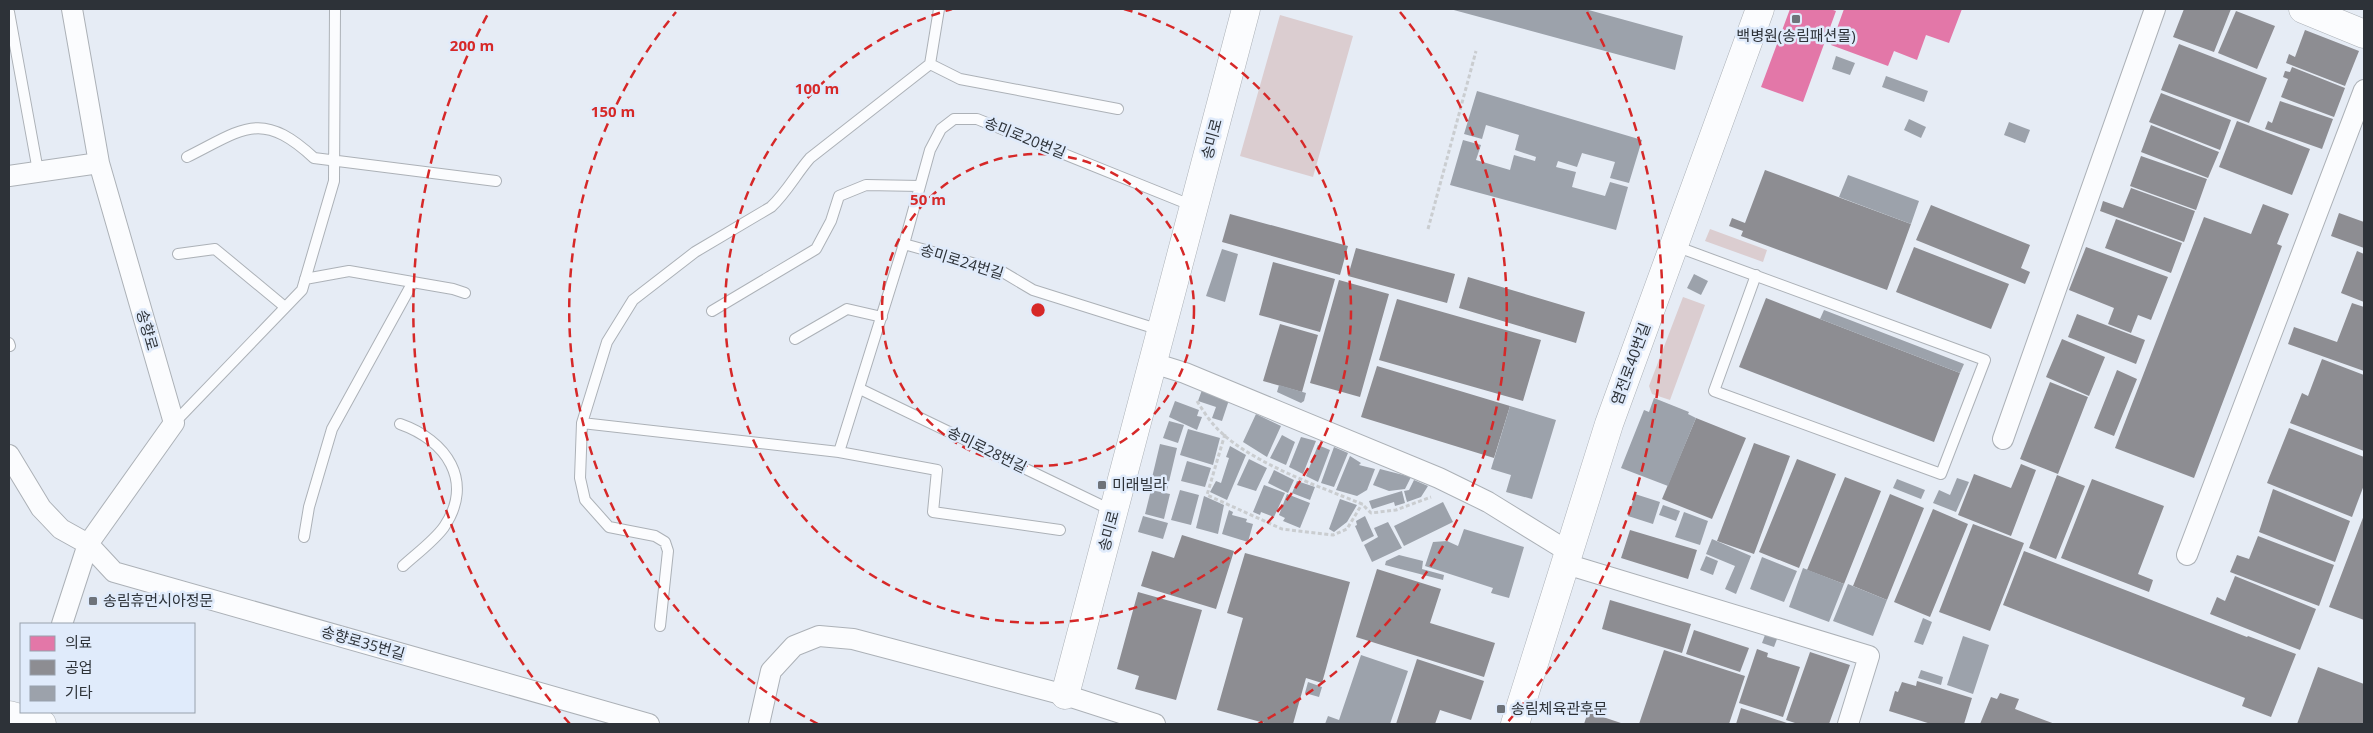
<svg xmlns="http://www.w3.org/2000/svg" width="2373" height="733" font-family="'Open Sans','Noto Sans KR',sans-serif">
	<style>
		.green { fill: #dbcdd0 }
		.health { fill: #e377a8 }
		.industry { fill: #8d8d92 }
		.building { fill: #9ca2ab }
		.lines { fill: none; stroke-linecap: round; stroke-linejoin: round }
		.lane-casing { stroke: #acb1b7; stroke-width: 12 }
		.street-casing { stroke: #acb1b7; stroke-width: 22 }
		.secondary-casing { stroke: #acb1b7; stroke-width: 29 }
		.path { stroke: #cacdd0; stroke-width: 3; stroke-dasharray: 4 2.5; stroke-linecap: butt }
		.lane { stroke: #fbfcfe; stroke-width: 10 }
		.street { stroke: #fbfcfe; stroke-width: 20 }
		.secondary { stroke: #fbfcfe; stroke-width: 28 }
		.ring { fill: none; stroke: #d62828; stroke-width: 2.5; stroke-dasharray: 9 6 }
		.poi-dot { fill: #6e737a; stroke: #e0ebfb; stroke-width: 2 }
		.labels { text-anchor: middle; stroke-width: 5; stroke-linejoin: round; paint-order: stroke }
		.poi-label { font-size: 15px; fill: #2d3238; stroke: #e0ebfb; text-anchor: start }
		.street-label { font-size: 15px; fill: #2d3238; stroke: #e0ebfb }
		.centre { fill: #d62828; stroke: #e0ebfb; stroke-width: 2.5 }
		.ring-label { font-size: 15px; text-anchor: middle; font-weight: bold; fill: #d62828; stroke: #e0ebfb; stroke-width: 5; stroke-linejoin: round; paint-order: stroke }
	</style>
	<rect width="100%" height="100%" fill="#e6ecf5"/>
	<path class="green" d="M1280,15L1353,36L1313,177L1240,156Z
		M1710,229L1767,250L1763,262L1705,241Z
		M1683,297L1705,305L1670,400L1652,394L1649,386Z"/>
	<path class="health" d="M1790,9H1830L1836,11L1803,102L1761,87Z
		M1844,9H1962L1949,43L1926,35L1917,60L1894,51L1888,66L1831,45Z"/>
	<path class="industry" d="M2184,9H2231L2214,52L2173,37Z
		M2236,11L2275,26L2257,69L2218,53Z
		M2305,30L2359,51L2345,86L2286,63L2289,54L2295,57Z
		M2179,44L2267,78L2249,123L2161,90Z
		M2292,67L2345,88L2334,117L2281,97L2288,79L2283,77L2285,71L2290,72Z
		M2161,93L2231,120L2220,150L2149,122Z
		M2280,101L2333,119L2322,149L2265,129L2268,121L2272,123Z
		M2237,121L2310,149L2292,195L2219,167Z
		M2151,125L2219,152L2208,178L2141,152Z
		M2141,156L2207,179L2196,210L2130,186Z
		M1765,170L1911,224L1887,290L1741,236L1743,231L1729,226L1732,218L1745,223Z
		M2131,188L2195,211L2184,242L2100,211L2103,201L2123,208Z
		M2263,204L2289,214L2277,244L2282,246L2194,478L2115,448L2204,217L2251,234Z
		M1931,205L2030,245L2021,268L2030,272L2025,284L1916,240Z
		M2339,213L2364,222V248L2331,236Z
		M1230,214L1348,246L1340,275L1222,242Z
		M2116,219L2182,243L2171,273L2105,248Z
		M1914,247L2009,284L1991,329L1896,292Z
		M2086,247L2168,277L2151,320L2138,315L2131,333L2108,324L2114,308L2069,290Z
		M1356,248L1455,274L1447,303L1348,276Z
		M2357,251L2364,254V302L2341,293Z
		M1273,262L1335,279L1320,332L1259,315Z
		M1468,277L1585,312L1576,343L1459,308Z
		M1339,280L1389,294L1360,397L1310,383Z
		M1766,298L1960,373L1934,442L1739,367Z
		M1397,299L1541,340L1523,401L1379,360Z
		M2352,303L2364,307V371L2288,344L2294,327L2337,342Z
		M2077,314L2145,340L2136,364L2068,337Z
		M1280,324L1318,335L1302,392L1263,381Z
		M2062,339L2105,357L2089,396L2046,377Z
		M2322,359L2364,375V451L2290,423L2302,393L2308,396Z
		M1377,366L1510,406L1494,458L1361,417Z
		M2117,370L2137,379L2114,436L2094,428Z
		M2050,382L2088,397L2058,474L2020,459Z
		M1696,418L1746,438L1712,519L1662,499Z
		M2289,428L2364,457V485L2352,517L2267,483Z
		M1754,443L1790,456L1754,554L1717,541Z
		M1797,459L1836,474L1799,568L1759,552Z
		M2021,464L2036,470L2011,536L1958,515L1974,474L2011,488Z
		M2057,475L2085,486L2056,559L2029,548Z
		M1845,477L1881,491L1844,584L1807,570Z
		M2092,479L2164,506L2138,574L2153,580L2149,592L2061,558Z
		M2273,489L2350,521L2335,562L2259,532Z
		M1890,494L1924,508L1887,600L1853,586Z
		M1933,509L1968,524L1930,617L1894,602Z
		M2364,515V620L2329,607Z
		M1973,524L2024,543L1990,631L1939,612Z
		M1630,530L1697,550L1688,579L1621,558Z
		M1182,535L1234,551L1216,609L1141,586L1152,551L1174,558Z
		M2258,536L2334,565L2319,606L2230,572L2237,555L2249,559Z
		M2024,551L2247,637L2248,636L2296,654L2271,717L2242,706L2245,698L2003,605Z
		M1245,553L1350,582L1322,683L1306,678L1293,724H1268L1217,710L1243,618L1227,613Z
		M1377,569L1441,589L1430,623L1495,643L1484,677L1356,637Z
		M2235,576L2316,609L2300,650L2210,614L2217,597L2225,601Z
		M1138,592L1202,610L1176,700L1135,689L1139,676L1117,669Z
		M1610,600L1691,624L1682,653L1602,629Z
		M1694,630L1749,648L1740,672L1686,654Z
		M1757,649L1768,653L1767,657L1800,667L1783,717L1739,703Z
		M1664,650L1745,676L1729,724H1639Z
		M1810,652L1850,665L1829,724H1798L1786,720Z
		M1417,659L1484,681L1471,720L1440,710L1435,724H1396Z
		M2318,667L2364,684V724H2297Z
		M1917,681L1972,698L1964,724H1931L1889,711L1895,691L1898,692L1902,682L1916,686Z
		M2000,693L2019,699L2015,709L2055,724H1980L1991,697L1997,699Z
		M1741,708L1790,724H1736Z
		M1588,712L1624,724H1584Z"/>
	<path class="building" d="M1450,9H1585L1683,36L1675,70Z
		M1836,56L1855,63L1850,75L1832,69Z
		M1886,76L1928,91L1924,102L1882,87Z
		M1477,91L1642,140L1629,183L1610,178L1615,162L1582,153L1577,167L1558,161L1556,167L1576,172L1572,187L1605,196L1610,182L1628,187L1616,230L1450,185L1463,140L1481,145L1476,160L1510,170L1514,155L1535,161L1536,157L1515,150L1519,135L1486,125L1482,139L1464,134Z
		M1909,119L1926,127L1921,138L1904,130Z
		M2009,122L2030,130L2025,143L2004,135Z
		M1848,175L1919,201L1911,224L1839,197Z
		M1222,249L1238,254L1225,302L1206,296Z
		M1694,274L1708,281L1701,295L1687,288Z
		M1824,310L1964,364L1960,373L1820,319Z
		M1279,385L1306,393L1304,401L1301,403L1277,392Z
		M1202,390L1229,400L1222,421L1212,418L1216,407L1198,401Z
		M1654,398L1689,412L1688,414L1696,418L1668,486L1621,468L1644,410L1649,412Z
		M1175,401L1199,410L1197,416L1202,417L1197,430L1169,417Z
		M1510,406L1556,420L1532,499L1506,492L1511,475L1491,469Z
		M1256,414L1281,426L1267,457L1243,442Z
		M1169,421L1184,425L1178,443L1163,438Z
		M1188,429L1220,438L1213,465L1180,455Z
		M1282,435L1295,442L1286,465L1270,458Z
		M1301,437L1316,441L1303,474L1289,467Z
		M1160,444L1177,448L1167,490L1150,486Z
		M1318,445L1330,450L1318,482L1306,476Z
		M1230,446L1246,455L1227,500L1210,492L1216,481L1221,483L1229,458L1226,457Z
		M1334,447L1348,453L1334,487L1321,483Z
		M1350,456L1361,463L1359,465L1375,469L1367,490L1357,496L1336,490Z
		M1249,459L1267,468L1256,491L1237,485Z
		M1187,461L1211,468L1205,487L1181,481Z
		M1380,469L1411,477L1405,489L1389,491L1373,485Z
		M1274,470L1294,480L1288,493L1268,483Z
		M1957,478L1969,482L1956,512L1933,503L1939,490L1950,495Z
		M1897,479L1925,490L1921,499L1893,488Z
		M1414,480L1428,486L1421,497L1407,502L1404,491L1409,490Z
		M1297,481L1315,487L1310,500L1292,493Z
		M1264,485L1285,493L1274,517L1261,512L1260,515L1253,512Z
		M1151,490L1170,494L1164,519L1145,514Z
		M1180,490L1199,495L1191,525L1171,520Z
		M1402,491L1405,503L1395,506L1394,502L1372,509L1369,501Z
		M1287,494L1310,503L1300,528L1283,521L1285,518L1279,515Z
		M1635,494L1660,502L1653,524L1628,516Z
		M1204,496L1224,505L1218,534L1196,528Z
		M1340,499L1357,505L1347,522L1334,532L1329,529Z
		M1443,502L1453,522L1404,546L1394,526Z
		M1663,505L1680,511L1676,521L1659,515Z
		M1229,510L1233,512L1232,515L1247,519L1246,522L1253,524L1248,542L1222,534Z
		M1684,512L1708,521L1700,545L1675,537Z
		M1143,516L1168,523L1163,539L1138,532Z
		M1365,516L1374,536L1362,542L1355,526L1357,525L1356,521Z
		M1388,522L1402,548L1372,562L1364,545L1378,537L1374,528Z
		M1464,529L1524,547L1509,598L1491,593L1493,588L1425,566L1433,542L1447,541L1458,546Z
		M1712,539L1751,556L1736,594L1725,589L1735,566L1706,554Z
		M1399,555L1423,561L1422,569L1444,575L1443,580L1385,565L1386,561Z
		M1706,556L1718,561L1713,575L1700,570Z
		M1762,557L1797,571L1784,602L1750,589Z
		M1803,568L1844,584L1829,622L1789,607Z
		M1848,584L1887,600L1873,636L1833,621Z
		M1923,618L1932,622L1923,645L1914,642Z
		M1765,635L1777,639L1774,647L1762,643Z
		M1963,636L1989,645L1973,694L1947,685Z
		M1361,655L1408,671L1390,724H1325L1328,716L1339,720Z
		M1921,670L1943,677L1941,685L1918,678Z
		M1308,682L1322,687L1319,697L1305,693Z"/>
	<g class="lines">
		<g class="lane-casing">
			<path id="lane" d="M9,12L38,171
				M930,64L960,79L1118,109
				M187,157C243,129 261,109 314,158L496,181
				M904,244L1001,271L1033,290L1160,330
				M1675,246L1985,360L1941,474L1714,391L1756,275
				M178,254L215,249L285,307
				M305,279L349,271L453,289L465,293
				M712,311L816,249L831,221L839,196L866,185L920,186
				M795,339L847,309L882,317
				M9,343L10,346
				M860,389L1113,511
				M174,423L302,290L334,181L335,9
				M582,423L839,452L937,470L933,512L1060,530
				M400,424C446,440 475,481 444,527C434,541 416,554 403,566
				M839,452L904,244L930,150L941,129L954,119H977L1193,206
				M304,537L309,507L332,429L413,282
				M660,626L668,551L665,542L655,536L609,527L585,500L580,478L582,423L607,342L633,300L695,252L771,207C787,192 796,174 810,158L930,64L939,9"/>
		</g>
		<g class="street-casing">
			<path id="street" d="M9,176L99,163
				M1153,363L1185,373L1439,478L1488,502L1569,552
				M2003,439L2155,9
				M9,455L41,508L61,529L88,544L114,572L649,724
				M2187,555L2364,90
				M1566,564L1869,656L1848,724
				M62,624L88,544L174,423L99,163L72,9
				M759,724L771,671L794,646L819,636L853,639L1065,695L1155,724"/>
		</g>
		<g class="secondary-casing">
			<path id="secondary" d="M2303,9L2364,34
				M1065,695L1246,9
				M9,715L42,724
				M1515,724L1609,424L1760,9"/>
		</g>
		<path class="path" d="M1428,229L1476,51
			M1197,401C1202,409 1207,417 1213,424C1243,460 1318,486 1362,504L1371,513L1396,510L1431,497
			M1225,434L1207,495L1282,529L1333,535L1347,529L1362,504"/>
		<use href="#lane" class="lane"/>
		<use href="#street" class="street"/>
		<use href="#secondary" class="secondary"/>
	</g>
	<g class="ring">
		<circle cx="1038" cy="310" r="156"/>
		<path d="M1124 9A313 313 0 1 1 952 9"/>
		<path d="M818 724A469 469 0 0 1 676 12M1400 12A469 469 0 0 1 1258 724"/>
		<path d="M570 724A625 625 0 0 1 489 12M1587 12A625 625 0 0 1 1506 724"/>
	</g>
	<g class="poi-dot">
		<rect x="1791" y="14" width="10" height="10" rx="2.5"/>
		<rect x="1097" y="480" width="10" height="10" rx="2.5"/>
		<rect x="88" y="596" width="10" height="10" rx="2.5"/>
		<rect x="1496" y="704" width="10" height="10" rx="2.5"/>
	</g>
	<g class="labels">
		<g class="poi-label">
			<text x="1796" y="41" text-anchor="middle">백병원(송림패션몰)</text>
			<text x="1112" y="490">미래빌라</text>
			<text x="103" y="606">송림휴먼시아정문</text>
			<text x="1511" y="714">송림체육관후문</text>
		</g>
		<g class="street-label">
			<text transform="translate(1025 138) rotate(22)" y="5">송미로20번길</text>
			<text transform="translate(1212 139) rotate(-75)" y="5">송미로</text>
			<text transform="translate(962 262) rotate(17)" y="5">송미로24번길</text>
			<text transform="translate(147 330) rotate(74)" y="5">송향로</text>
			<text transform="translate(1631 364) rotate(-70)" y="5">염전로40번길</text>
			<text transform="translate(987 450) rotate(26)" y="5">송미로28번길</text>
			<text transform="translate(1109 531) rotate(-75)" y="5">송미로</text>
			<text transform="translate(363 643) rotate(16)" y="5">송향로35번길</text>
		</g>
	</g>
	<circle cx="1038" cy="310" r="8" class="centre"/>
	<g class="ring-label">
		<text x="472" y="51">200 m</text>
		<text x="817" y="94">100 m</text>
		<text x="613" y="117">150 m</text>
		<text x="928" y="205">50 m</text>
	</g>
	<rect width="2373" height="733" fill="none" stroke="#2d3238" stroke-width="20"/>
	<rect x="20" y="623" width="175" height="90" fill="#e0ebfb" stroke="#98a1ad"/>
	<rect x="30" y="636" width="25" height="15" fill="#e377a8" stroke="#98a1ad"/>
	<text x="65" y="648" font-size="15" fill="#2d3238">의료</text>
	<rect x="30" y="660" width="25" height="15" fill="#8d8d92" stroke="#98a1ad"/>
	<text x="65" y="673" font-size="15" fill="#2d3238">공업</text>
	<rect x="30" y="686" width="25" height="15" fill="#9ca2ab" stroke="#98a1ad"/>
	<text x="65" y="698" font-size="15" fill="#2d3238">기타</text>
</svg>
